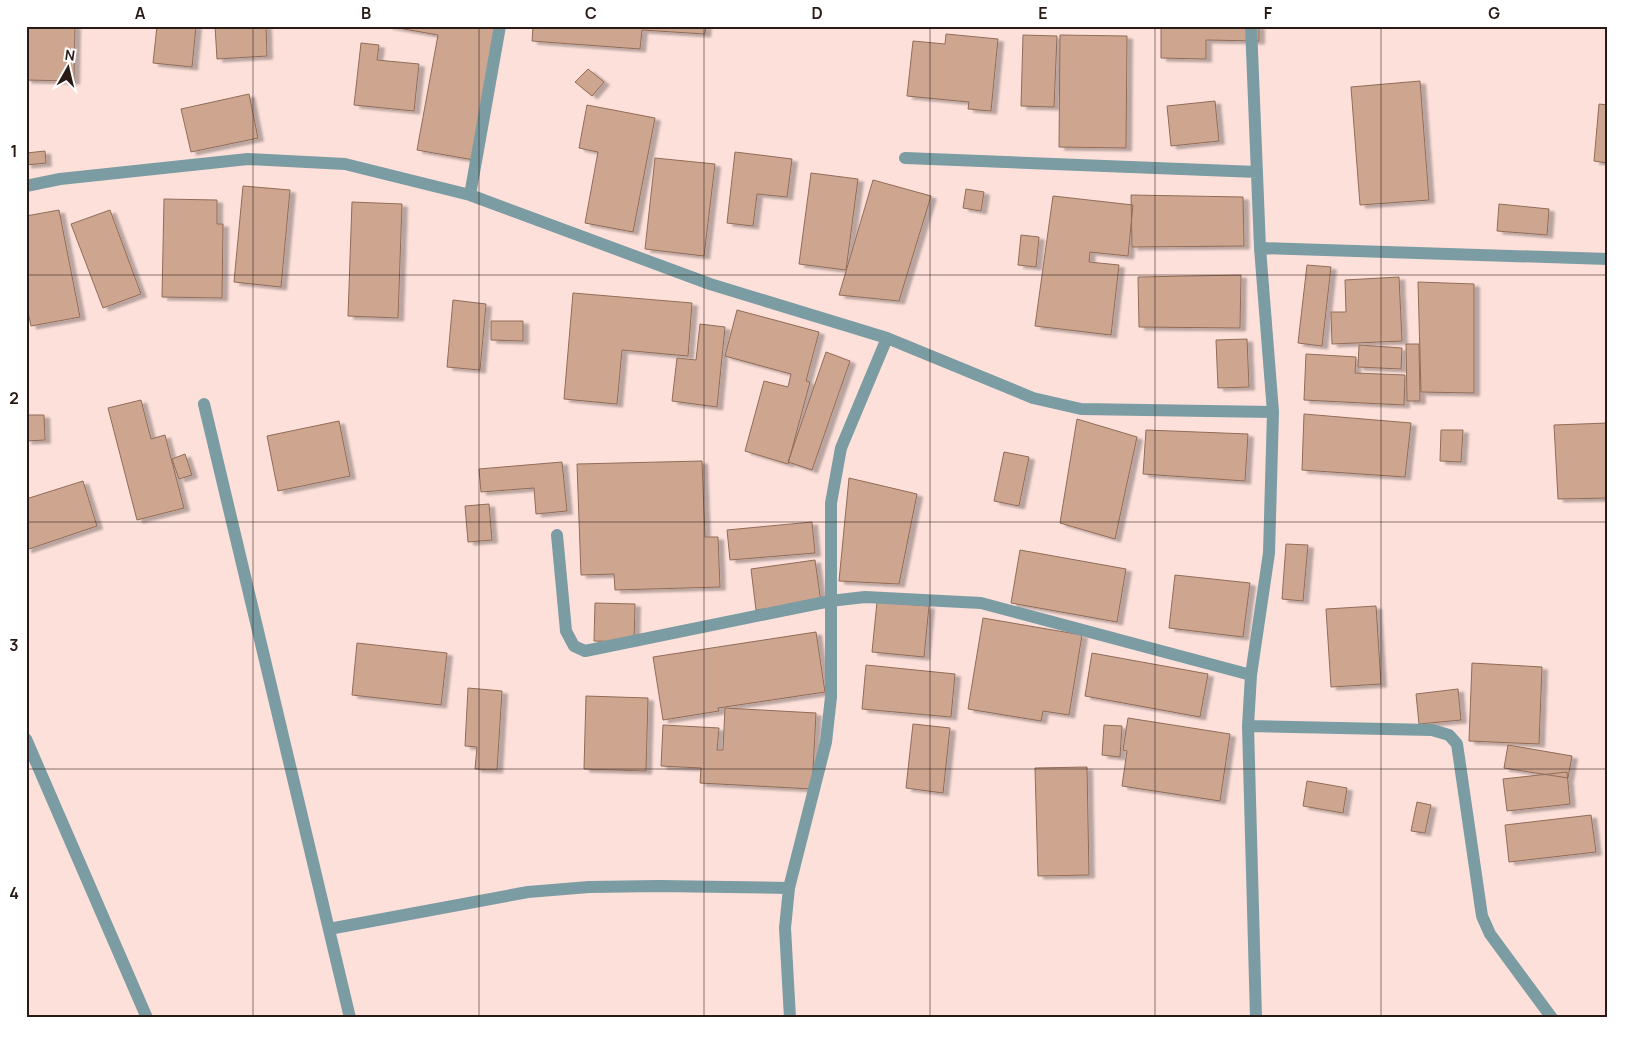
<svg xmlns="http://www.w3.org/2000/svg" width="1634" height="1044" font-family="Manrope,sans-serif">
	<style>
		.building { fill: #cea690; stroke: #906c57; filter: url(#shadow) }
		.lines { fill: none; stroke-linecap: round; stroke-linejoin: round }
		.minor { stroke: #7a9ca2; stroke-width: 12 }
		.grid { fill: none; stroke: #2a1a16; stroke-width: 1; stroke-opacity: 0.55 }
		.neatline { fill: none; stroke: #2a1a16; stroke-width: 2 }
		.grid-label { font-size: 16px; text-anchor: middle; font-weight: bold; fill: #2a1a16 }
	</style>
	<defs>
		<filter id="shadow"><feDropShadow dx="5.5" dy="3" stdDeviation="1" flood-color="#0004"/></filter>
	</defs>
	<rect width="100%" height="100%" fill="#fde0da"/>
	<path class="building" d="M26,26H75L74,81L26,80Z
		M157,26H196L192,67L153,63Z
		M215,26H266L267,56L217,59Z
		M387,26H498L474,160L417,150L438,35Z
		M533,26H706L705,34L642,30L640,49L532,41Z
		M1161,26H1259V41L1206,40V59L1161,58Z
		M946,34L998,39L991,111L968,109L969,102L907,96L913,41L945,44Z
		M1023,35L1057,36L1054,107L1021,106Z
		M1060,35L1127,36L1126,148L1059,147Z
		M361,43L379,45L377,60L419,64L414,111L354,105Z
		M588,69L604,82L592,96L575,82Z
		M1420,81L1429,200L1360,205L1351,87Z
		M249,94L258,138L191,152L181,109Z
		M1215,101L1219,141L1171,146L1167,106Z
		M1599,104L1608,105V163L1594,161Z
		M587,105L655,118L633,232L585,223L598,152L579,148Z
		M45,151L46,163L26,165V153Z
		M735,152L792,159L787,197L757,194L753,226L727,223Z
		M655,158L715,164L704,256L645,249Z
		M811,173L858,179L846,270L799,264Z
		M873,180L931,196L899,301L839,295Z
		M243,186L290,190L281,287L234,282Z
		M966,189L984,192L981,211L963,208Z
		M1131,195L1243,197L1244,246L1132,247Z
		M1053,196L1133,205L1128,256L1090,252L1089,262L1119,265L1111,335L1035,326Z
		M164,199L217,200V224H223L222,298L162,297Z
		M352,202L402,204L398,318L348,316Z
		M1499,204L1549,209L1547,235L1497,231Z
		M59,210L80,317L31,326L26,303V216Z
		M110,210L141,294L103,308L71,224Z
		M1021,235L1039,237L1036,267L1018,265Z
		M1307,265L1331,267L1322,346L1298,343Z
		M1241,275L1240,328L1139,327L1138,277Z
		M1399,277L1402,341L1332,344L1331,312H1346L1345,280Z
		M1418,282L1474,284V393L1421,392Z
		M573,293L692,303L688,356L622,350L617,404L564,399Z
		M453,300L486,304L480,370L447,367Z
		M737,310L819,332L806,381L810,382L788,464L745,451L764,381L788,387L791,374L725,356Z
		M491,321H523V341L491,340Z
		M700,324L725,327L717,407L672,401L677,358L696,360Z
		M1247,339L1249,387L1218,388L1216,340Z
		M1406,344H1419L1420,401H1407Z
		M1359,345L1402,348L1401,369L1358,367Z
		M826,352L850,361L812,470L788,462Z
		M1306,354L1356,357L1355,373L1405,375L1404,405L1304,400Z
		M141,400L151,439L165,435L184,508L137,520L108,408Z
		M1304,414L1411,423L1405,477L1302,470Z
		M26,415H44L45,440L26,441Z
		M1077,419L1137,437L1115,539L1060,523Z
		M339,421L350,476L278,491L267,436Z
		M1608,423V498L1558,499L1554,425Z
		M1146,430L1248,434L1245,481L1143,474Z
		M1441,430H1463L1461,462L1440,461Z
		M1004,452L1029,457L1019,506L994,501Z
		M185,454L192,475L179,479L172,459Z
		M702,461L705,537H718L720,587L615,590L614,574L581,575L577,464Z
		M562,462L567,511L536,514L534,488L481,492L479,469Z
		M849,478L917,494L899,584L839,581Z
		M83,481L97,526L26,550V499Z
		M489,504L492,540L468,542L465,506Z
		M812,522L815,553L730,560L727,530Z
		M1286,544L1308,545L1303,601L1282,599Z
		M1020,550L1126,569L1117,622L1011,603Z
		M815,560L821,602L756,610L751,569Z
		M1175,575L1250,583L1243,637L1169,628Z
		M877,602L929,606L924,657L872,652Z
		M595,603L635,604L634,642L594,641Z
		M1376,606L1381,684L1331,687L1326,609Z
		M983,618L1082,635L1069,715L1043,711L1041,721L968,709Z
		M816,632L825,692L718,708L719,711L663,720L653,657Z
		M357,643L447,653L441,705L352,695Z
		M1092,653L1208,674L1200,717L1085,696Z
		M1472,663L1542,667L1539,744L1469,741Z
		M866,665L955,674L951,717L862,709Z
		M468,688L502,691L497,770L475,769L477,747L465,746Z
		M1458,689L1461,720L1419,724L1416,694Z
		M586,696L648,698L646,771L584,769Z
		M725,708L816,713L812,789L700,783L701,768L661,766L663,725L719,728L717,750H723Z
		M1128,718L1230,734L1220,801L1122,786L1127,751L1123,750Z
		M913,724L950,728L943,793L906,788Z
		M1104,725L1122,726L1120,757L1102,755Z
		M1508,745L1572,756L1568,778L1504,768Z
		M1087,767L1089,875L1038,876L1035,768Z
		M1567,772L1570,804L1507,811L1503,779Z
		M1307,781L1347,788L1343,813L1303,806Z
		M1417,802L1431,805L1425,833L1411,831Z
		M1591,815L1596,852L1509,862L1505,825Z"/>
	<g class="lines">
		<path class="minor" d="M1251,26L1260,248L1273,412L1269,553L1251,675L1248,726L1256,1018
			M905,158L1257,172
			M26,186L60,179L248,159L345,164L470,195L710,284L887,338L1033,398L1081,409L1273,412
			M470,195L500,26
			M1260,248L1608,259
			M204,404L350,1018
			M557,535L566,631L574,646L585,651L830,601L865,597L981,603L1251,675
			M1248,726L1432,730L1449,735L1457,744L1482,916L1490,934L1552,1018
			M26,739L147,1018
			M329,929L528,892L589,887L659,886L789,888
			M790,1018L785,928L789,888L826,742L831,697V503L841,448L887,338"/>
	</g>
	<path class="grid" d="M253,26V1018M479,26V1018M704,26V1018M930,26V1018M1155,26V1018M1381,26V1018M26,275H1608M26,522H1608M26,769H1608"/>
	<rect width="1634" height="1044" fill="none" stroke="#ffffff" stroke-width="55"/>
	<g transform="translate(68 68) rotate(8)" stroke="#ffffff" stroke-width="4" paint-order="stroke">
	<path d="M0-4L9 19L0 12L-9 19Z" fill="#2a1a16"/>
	<text y="-8" font-size="14" font-weight="bold" text-anchor="middle" fill="#2a1a16">N</text>
	</g>
	<rect x="28" y="28" width="1578" height="988" class="neatline"/>
	<g class="grid-label">
		<text x="140" y="19">A</text>
		<text x="366" y="19">B</text>
		<text x="591" y="19">C</text>
		<text x="817" y="19">D</text>
		<text x="1043" y="19">E</text>
		<text x="1268" y="19">F</text>
		<text x="1494" y="19">G</text>
		<text x="14" y="157">1</text>
		<text x="14" y="404">2</text>
		<text x="14" y="651">3</text>
		<text x="14" y="899">4</text>
	</g>
</svg>
